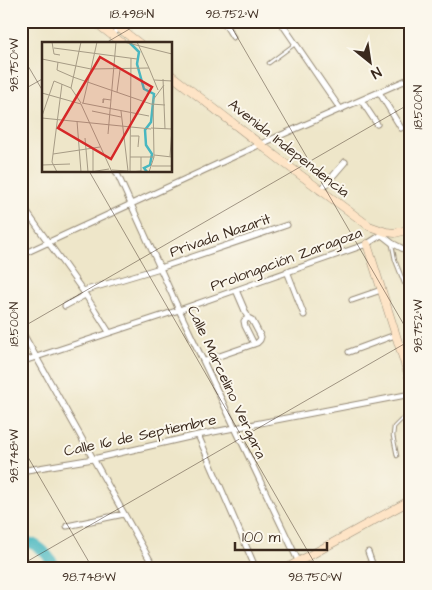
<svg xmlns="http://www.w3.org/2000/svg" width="432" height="590" font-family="'Architects Daughter',sans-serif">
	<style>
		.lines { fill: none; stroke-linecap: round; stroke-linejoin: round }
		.river { stroke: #48b7c0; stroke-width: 11 }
		.service-casing { stroke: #948874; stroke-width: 4.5 }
		.minor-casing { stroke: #948874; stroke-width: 7 }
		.secondary-casing { stroke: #948874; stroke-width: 9 }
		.service { stroke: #fff; stroke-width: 2.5 }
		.minor { stroke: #fff; stroke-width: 5 }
		.secondary { stroke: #fee4c6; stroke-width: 8 }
		.ticks { fill: none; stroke: #3b2a1e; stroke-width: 1; stroke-opacity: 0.45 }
		.labels { text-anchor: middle; stroke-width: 4; stroke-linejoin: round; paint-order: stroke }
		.street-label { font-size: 15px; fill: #3b2a1e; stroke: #fbf7ec }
		.inset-river { fill: none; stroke: #48b7c0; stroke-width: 2.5 }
		.inset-road { fill: none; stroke: #a69b85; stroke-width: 1 }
		.view { fill: #d62828; fill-opacity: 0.15; stroke: #d62828; stroke-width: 2.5 }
		.inset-edge { fill: none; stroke: #3b2a1e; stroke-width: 2.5 }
		.neatline { fill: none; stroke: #3b2a1e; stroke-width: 2 }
		.ticks-label { font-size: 12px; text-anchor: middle; fill: #3b2a1e }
	</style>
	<rect width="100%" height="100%" fill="#fbf7ec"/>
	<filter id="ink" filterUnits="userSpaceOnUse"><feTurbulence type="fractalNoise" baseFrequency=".02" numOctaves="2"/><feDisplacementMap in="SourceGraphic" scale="10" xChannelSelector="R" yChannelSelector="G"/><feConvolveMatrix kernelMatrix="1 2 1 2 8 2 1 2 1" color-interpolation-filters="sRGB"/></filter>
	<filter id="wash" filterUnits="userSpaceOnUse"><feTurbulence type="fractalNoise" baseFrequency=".0096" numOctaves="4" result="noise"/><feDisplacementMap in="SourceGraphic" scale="20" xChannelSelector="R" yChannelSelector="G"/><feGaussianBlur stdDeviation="1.12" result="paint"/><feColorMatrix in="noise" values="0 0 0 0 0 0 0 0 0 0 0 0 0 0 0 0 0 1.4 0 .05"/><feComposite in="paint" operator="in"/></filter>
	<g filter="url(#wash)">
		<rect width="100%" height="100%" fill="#eee6c9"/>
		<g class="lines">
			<path class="river" d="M21,541C40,543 47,554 57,569"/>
		</g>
	</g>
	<g filter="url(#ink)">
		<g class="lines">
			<g class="service-casing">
				<path id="service" d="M269,63L295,44
					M392,245L395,260L404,283
					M397,456L393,436L394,427L401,420L411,416"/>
			</g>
			<g class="minor-casing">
				<path id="minor" d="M223,21L233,37
					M280,21L341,110
					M376,23L380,21
					M112,35L126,21
					M379,92L401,128
					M361,100L377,124
					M116,171L179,310L302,569
					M320,191L345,162
					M21,204L83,291L109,332
					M383,236L392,243L411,253
					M21,255L261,144L411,78
					M287,271L304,315
					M236,290L248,318
					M83,291L160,268L287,225
					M352,300L381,290
					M65,306L85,295
					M21,330L155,569
					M349,352L395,335
					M205,361L257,343L260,340L261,337L252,320L248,318L244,321L245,326L254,344
					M21,362L179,310L367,244L386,232
					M198,435L256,569
					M21,471L93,459L198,435L411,394
					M67,526L124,514
					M368,552L374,569
					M21,567L23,569"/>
			</g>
			<g class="secondary-casing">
				<path id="secondary" d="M94,21L123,44
					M110,21L140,44
					M171,75L283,162L369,226L386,232L395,233L411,229
					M367,244L411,383
					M285,569L411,500"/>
			</g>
			<use href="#service" class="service"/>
			<use href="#minor" class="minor"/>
			<use href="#secondary" class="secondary"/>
		</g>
	</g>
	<path class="ticks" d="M228,21L411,337M104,44L143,21M21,54L44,93M21,91L44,78M89,171L318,569M21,328L411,103M21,445L93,569M21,565L411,340"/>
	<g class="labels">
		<g class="street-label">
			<text transform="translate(289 148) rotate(38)" y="5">Avenida Independencia</text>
			<text transform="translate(220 235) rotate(-19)" y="5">Privada Nazarit</text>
			<text transform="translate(286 259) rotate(-20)" y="5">Prolongación Zaragoza</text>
			<text transform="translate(227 382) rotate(65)" y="5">Calle Marcelino Vergara</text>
			<text transform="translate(140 435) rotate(-12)" y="5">Calle 16 de Septiembre</text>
		</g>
	</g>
	<g transform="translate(42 42)">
		<rect width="130" height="130" fill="#eee6c9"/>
		<path class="inset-river" d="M88,1L97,10L95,22L102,47L112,52L109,80L103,88L104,103L110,112L108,123L102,126L105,130"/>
		<path class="inset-road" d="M10,0L12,12L18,13M82,0L130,12M12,6L95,17M0,17L49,27L107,26L95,0M16,20L15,28L31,35L109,62L123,63M107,26L116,48M49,27L55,0M121,37L123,87M112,38L130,39M29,46L39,0M29,46L39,61M75,50L78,28M0,51L39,62L70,130M62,57L61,61V57H62L69,58M40,61L107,74M41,61L49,27M50,69L79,75M79,69L86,129M0,74L12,39L29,46M0,76L109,87M35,79L39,130M109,86L130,87M66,92L74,0M89,94H97L96,105M43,96L46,130M51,106V130M11,112L58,105M112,113L130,115M128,114L130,87M88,115H112M0,123L28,122M110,124H130M70,128L86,129M15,130L10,120L20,42M48,130L67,127M88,130L89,16M88,130L99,129V115M107,130L112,115L111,58L122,43"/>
		<path class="view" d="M58,15L110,45L69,117L16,86Z"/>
		<rect width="130" height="130" class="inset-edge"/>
	</g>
	<rect width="432" height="590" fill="none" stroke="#fbf7ec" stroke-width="55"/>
	<g transform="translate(370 62) rotate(150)" stroke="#fbf7ec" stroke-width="4" paint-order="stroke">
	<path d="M0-4L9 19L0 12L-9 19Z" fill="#3b2a1e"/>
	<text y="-8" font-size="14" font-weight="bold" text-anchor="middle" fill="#3b2a1e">N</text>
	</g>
	<path d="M235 542v8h92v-8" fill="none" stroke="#3b2a1e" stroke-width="2.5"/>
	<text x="242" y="542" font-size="15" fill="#3b2a1e" stroke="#fbf7ec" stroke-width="4" paint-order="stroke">100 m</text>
	<rect x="28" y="28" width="376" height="534" class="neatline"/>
	<g class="ticks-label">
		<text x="132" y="18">18.498°N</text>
		<text x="232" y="18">98.752°W</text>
		<text transform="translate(14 65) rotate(-90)" y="4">98.750°W</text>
		<text transform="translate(418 107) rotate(-90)" y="4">18.500°N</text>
		<text transform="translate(14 324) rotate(-90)" y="4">18.500°N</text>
		<text transform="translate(418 326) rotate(-90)" y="4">98.752°W</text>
		<text transform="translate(14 456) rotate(-90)" y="4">98.748°W</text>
		<text x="89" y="581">98.748°W</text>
		<text x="315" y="581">98.750°W</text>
	</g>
</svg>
